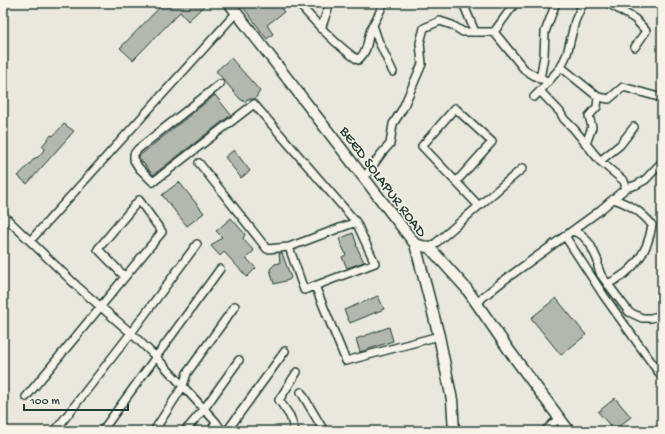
<svg xmlns="http://www.w3.org/2000/svg" width="665" height="434" font-family="'Gochi Hand',sans-serif">
	<style>
		.building { fill: #b2b8ae; stroke: #1f3d34 }
		.lines { fill: none; stroke-linecap: round; stroke-linejoin: round }
		.street-casing { stroke: #1f3d34; stroke-width: 10 }
		.secondary-casing { stroke: #1f3d34; stroke-width: 13 }
		.street { stroke: #f7f3e8; stroke-width: 7 }
		.secondary { stroke: #f7f3e8; stroke-width: 10 }
		.labels { text-anchor: middle; stroke-width: 3; stroke-linejoin: round; paint-order: stroke }
		.street-label { font-size: 15px; fill: #1f3d34; stroke: #f7f3e8 }
	</style>
	<rect width="100%" height="100%" fill="#eae8dd"/>
	<filter id="ink" filterUnits="userSpaceOnUse"><feTurbulence type="fractalNoise" baseFrequency=".025" numOctaves="2"/><feDisplacementMap in="SourceGraphic" scale="8" xChannelSelector="R" yChannelSelector="G"/><feConvolveMatrix kernelMatrix="1 2 1 2 8 2 1 2 1" color-interpolation-filters="sRGB"/></filter>
	<g filter="url(#ink)">
		<path class="building" d="M164,3H207L188,21L180,12L133,60L120,48Z
			M240,3H278L284,12L267,25L273,34L267,39Z
			M231,58L260,91L255,99H247L245,102L240,99L216,71Z
			M215,95L231,115L153,175L139,158V156Z
			M64,124L74,131L27,184L18,176L36,157L37,158L45,149L42,146L51,135L53,136Z
			M234,150L250,171L241,178L225,157Z
			M179,182L204,213L187,226L162,195Z
			M231,218L245,234L243,239L254,251L246,258L256,268L247,277L224,252L220,256L211,246L222,237L216,231Z
			M353,233L357,245H356L364,262L347,268L342,257L346,255L339,239Z
			M279,253H282L291,278L289,280L274,284L270,269L275,264L280,263Z
			M378,296L384,309L350,323L344,310Z
			M556,298L586,335L561,355L531,318Z
			M389,327L393,341L360,352L356,339Z
			M615,398L631,417L614,430L598,412Z"/>
		<g class="lines">
			<g class="street-casing">
				<path id="street" d="M298,3C317,24 335,44 358,60C370,49 366,41 371,29C375,20 381,12 383,3
					M463,3L475,32
					M608,3L635,19L646,31L635,47
					M373,25L378,40L393,72
					M321,29L330,3
					M494,32L525,70L540,79H543
					M561,67L598,97L597,107L589,116L592,127L586,144
					M540,79L544,56L545,32L556,3
					M220,84L138,149L134,154V160L139,168L153,182L254,104L356,222
					M540,91L561,67L567,54L575,21L583,3
					M534,97L540,91L560,112L564,119L574,129L600,161L624,181L626,188
					M598,97L609,99L623,87L662,98
					M600,161L620,145L634,127
					M199,163L267,249L289,247
					M364,178L381,154L390,144L393,124L403,108L422,64L420,43L424,28L440,21L452,25L463,32H494L515,3
					M456,182L492,142L455,108L422,146L479,206
					M3,215L79,288L131,333L156,357L216,422L222,431
					M356,222L375,263L304,290L289,247Z
					M573,231L582,235L590,244L598,261V267L601,275L629,312L642,318H651L662,315
					M565,236L604,296L662,377
					M30,241L236,13
					M430,248L523,168
					M607,284C633,273 648,252 652,225C641,211 630,205 614,199
					M315,286L346,361L439,336
					M477,304L483,297L503,281L598,212L626,188L636,185L645,180L662,162
					M301,392L324,431
					M26,397L162,232L139,200L98,249L125,277
					M55,431L131,333L197,244
					M102,431L220,269
					M154,431L183,386L187,373L235,306
					M185,431L204,409L239,360
					M211,431L216,422
					M227,431L285,351
					M295,431L290,416L279,400L297,372
					M545,431L559,418"/>
			</g>
			<g class="secondary-casing">
				<path id="secondary" d="M229,3L415,244L439,336L452,400L454,431
					M415,244L430,248L466,288L511,353L569,431"/>
			</g>
			<use href="#street" class="street"/>
			<use href="#secondary" class="secondary"/>
		</g>
	</g>
	<g class="labels">
		<g class="street-label">
			<text transform="translate(384 181) rotate(53)" y="5">BEED SOLAPUR ROAD</text>
		</g>
	</g>
	<rect width="665" height="434" fill="none" stroke="#f7f3e8" stroke-width="16"/>
	<rect x="8" y="8" width="649" height="418" fill="none" stroke="#1f3d34" stroke-width="1.5" filter="url(#ink)"/>
	<path d="M24 404v6h104v-6" fill="none" stroke="#1f3d34" stroke-width="2"/>
	<text x="30" y="404" font-size="12" fill="#1f3d34" stroke="#f7f3e8" stroke-width="3" paint-order="stroke">100 m</text>
</svg>
